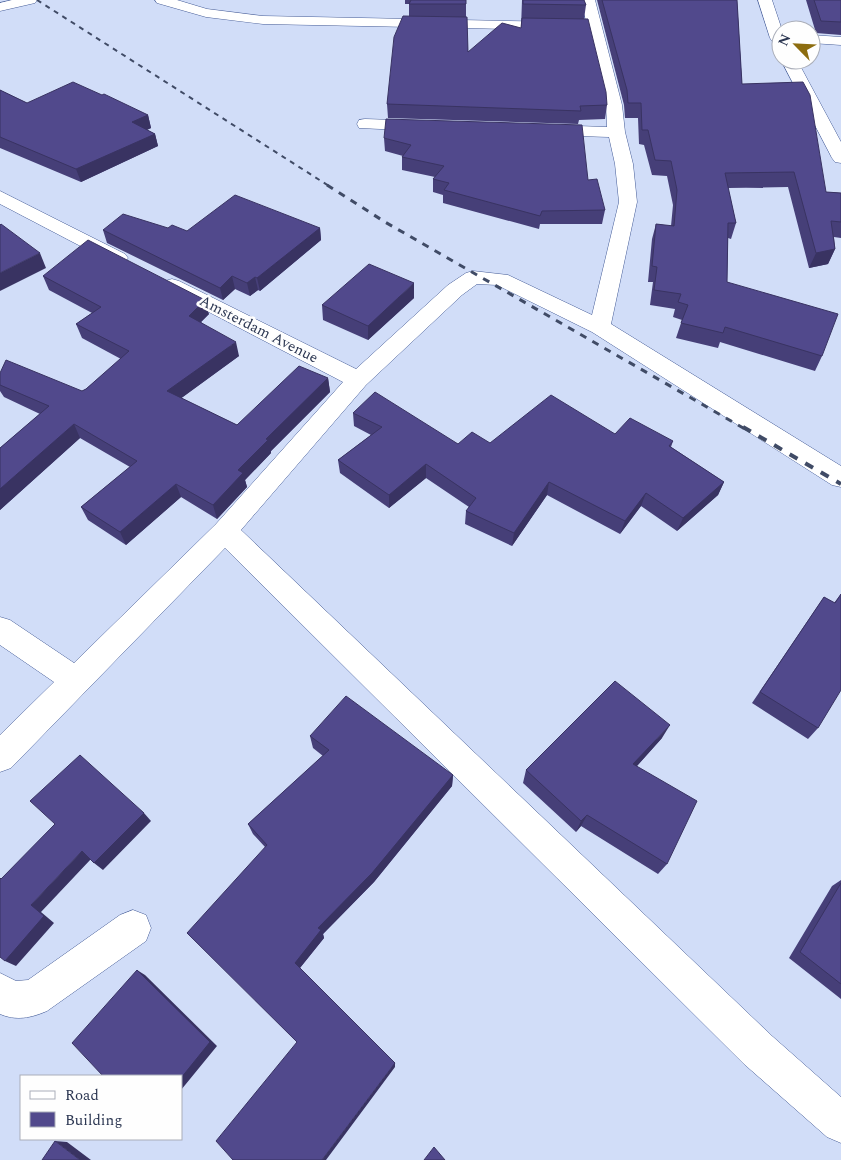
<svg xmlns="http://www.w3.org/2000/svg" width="841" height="1160" font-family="Spectral,serif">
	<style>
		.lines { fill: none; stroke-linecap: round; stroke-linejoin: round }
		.minor-casing { stroke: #455c97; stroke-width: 1 }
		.minor { fill: #fff; fill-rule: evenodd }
		.rail-far2 { stroke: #404b66; stroke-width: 2; stroke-dasharray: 5 5; stroke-linecap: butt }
		.rail-far1 { stroke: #404b66; stroke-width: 3; stroke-dasharray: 7 7; stroke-linecap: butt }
		.rail { stroke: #404b66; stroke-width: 4; stroke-dasharray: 9 9; stroke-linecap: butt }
		.wall { fill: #463f78 }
		.shaded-wall { fill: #393362 }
		.building { fill: #51498c; stroke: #393362 }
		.labels { text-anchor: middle; stroke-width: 5; stroke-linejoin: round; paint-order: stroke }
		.far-street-label { font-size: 15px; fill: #2c3752; stroke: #fefefe }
	</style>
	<rect width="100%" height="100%" fill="#d1ddf8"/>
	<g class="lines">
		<g class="minor-casing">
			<path id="minor" d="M12,0H37L35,3L0,11V3Z
				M155,0H177L207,9L263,16L558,22L563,23L565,26L563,29L558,30L263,24L206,17L157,3Z
				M581,0H595L622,105L625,132L633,164L637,202L611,324L841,466V487L832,485L592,332L497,285L477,284L462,295L366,385L241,530L772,1036L841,1097V1143L827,1137L744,1064L225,548L11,768L0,772V735L54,682L0,645V617L10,620L74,663L216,524L343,382L165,289L162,285L165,281L172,279L179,281L356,369L448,285L466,273L473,271L508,275L592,315L619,202L615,164L609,137L547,135L541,134L538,130L541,126L547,125L607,127L606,105Z
				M758,0H772L782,30L781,41H772L770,38Z
				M811,35L841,37V45L811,43Z
				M781,60H797L841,142V163L835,162L832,158Z
				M365,119L424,121L430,122L432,126L430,130L424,131L359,128L357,124L359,120Z
				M0,191L125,254L128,258L125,262L118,264L111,262L0,204Z
				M133,910L146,915L151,928L146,941L47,1011C31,1018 16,1021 0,1014V973L16,981L28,980L120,915Z"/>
		</g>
		<use href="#minor" class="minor"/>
		<path class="rail-far2" d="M37,0L329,186"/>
		<path class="rail-far1" d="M327,185L385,222L745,429"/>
		<path class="rail" d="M743,427L841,484"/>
	</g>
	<path class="wall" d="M405,0H466V17L468,52L521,28L522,0H584L586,5L584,19L607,105L605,119L579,120L578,124L388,118L387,104L409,16V4H405Z
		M597,0H737L742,84L826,192L841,193V238L834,237L835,249L828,264L809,268L788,187L728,188L736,223L731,239L728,238L727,282L822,356L815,371L720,342L718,348L676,338L682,320L673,317L675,309L650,305L653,282H648L652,239L656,224L671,226L673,205L667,176L652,175L644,145L639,144L638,118H625L624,105Z
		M806,0H841V35L816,33Z
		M0,90L27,103L148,115L151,128L147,130L155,134L158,146L81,182L0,148Z
		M384,138L588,180L605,210L602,224H540L539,229L443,203V195L433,192V179L435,177L402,170V157L403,156L385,151Z
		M168,228L187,231L320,228L321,240L260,291L258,290L250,296L235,289L223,300L107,243L103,230Z
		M43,276L209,314L201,322L239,356L181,398L237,425L328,378L330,392L271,451V453L245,480L247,487L217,519L181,497L126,545L88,520L81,507L130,467L80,438L0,510V448L40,414L4,397L0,391V373L82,391L86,389L121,359L82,338L76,324L92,313L49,290Z
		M414,298L368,340L323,320L322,305Z
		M353,413L458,444L490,443L615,434L673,441L671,447L724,482L718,495L677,531L641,506L620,534L547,495L512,546L465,524L466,511L469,507L426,478L389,508L340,473L338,460L371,435L354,426Z
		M841,594L818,728L808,739L752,703L824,597L834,603Z
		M310,736L453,775L452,786L374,882L323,934L324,938L300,968L395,1063V1067L297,1042L265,847L253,834L248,824L323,756L313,748Z
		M662,738L637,766L667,864L658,874L581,826L576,832L523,783L526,770Z
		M841,880V999L789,958L832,886Z"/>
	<path class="shaded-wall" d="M148,115L151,128L136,134L132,122Z
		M155,134L158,146L81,182L76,169Z
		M320,228L321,240L260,291L257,278Z
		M835,249L828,264L809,268L816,253Z
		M40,253L46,268L0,291V273Z
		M232,276L235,289L223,300L220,288Z
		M255,277L258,290L250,296L247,283Z
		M414,283V298L368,340V326Z
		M205,300L209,314L193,330L189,316Z
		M236,342L239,356L172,405L167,391Z
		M328,378L330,392L271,451V453L245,480L247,487L217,519L213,505L238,470L266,439Z
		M74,424L80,438L0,510V489Z
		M426,464V478L389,508V495Z
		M549,482L547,495L512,546L514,533Z
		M724,482L718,495L677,531L683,518Z
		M176,484L181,497L126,545L120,532Z
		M646,493L641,506L620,534L625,521Z
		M670,725L662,738L627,777L633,764Z
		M453,775L452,786L374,882L323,934L324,938L299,969L295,963L318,928Z
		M144,813L151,821L103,870L94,863Z
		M587,815L581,826L576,832L581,821Z
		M82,851L91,859L41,912L54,923L16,966L5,961L31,905Z
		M137,970L145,975L217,1046L181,1090V1078Z
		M395,1063V1067L326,1160H322Z
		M55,1141L67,1142L91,1160H80Z"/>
	<path class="building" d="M411,0H466V4H409Z
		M523,0H584L586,5L523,4Z
		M602,0H737L742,84L803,82L810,95L826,192L841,193V222L831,221L835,249L816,253L794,172L725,173L736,223H728L727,282L838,314L822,356L725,327L723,333L681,323L688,305L678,302L681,294L654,290L657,267L652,266L656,224L674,226L677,190L671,161L655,160L648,130H642L641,103H628L627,90Z
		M814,0H841V22L821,21Z
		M403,16L467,17L468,52L502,23L521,28L522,18L588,19L606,92L607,105L580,106L581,111L387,104L394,37Z
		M73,82L102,95L104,94L148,115L132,122L155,134L76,169L0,137V90L27,103Z
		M386,119L582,125L588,180L597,179L605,210L542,211L540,216L444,190L449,183L433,179L444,166L402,157L411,145L384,138Z
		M235,195L320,228L257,278L255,277L247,283L232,276L220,288L103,230L123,214L168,228L172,225L187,231Z
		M1,224L40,253L0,273V225Z
		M88,240L205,300L189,316L236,342L167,391L237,425L299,366L328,378L266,439L268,440L238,470L243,473L213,505L176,484L120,532L81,507L137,461L74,424L0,489V448L49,406L0,385V373L6,360L82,391L86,389L129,351L76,324L101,307L43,276Z
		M369,264L414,283L368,326L322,305Z
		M375,392L458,444L472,432L490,443L551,395L615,434L630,418L673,441L669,446L724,482L683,518L646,493L625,521L549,482L514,533L466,511L476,498L426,464L389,495L338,460L382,427L353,413Z
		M841,594V690L818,728L760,692L824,597L835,603Z
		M615,681L670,725L633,764L697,801L667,864L587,815L581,821L526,770Z
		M346,696L453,775L372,873L318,928L321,930L295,963L395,1063L322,1160H233L216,1141L297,1042L187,933L267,845L248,824L329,750L310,736Z
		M80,755L144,813L94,863L82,851L31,905L44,916L5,961L0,957V878L1,879L55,824L30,801Z
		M841,883V984L800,952Z
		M137,970L210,1042L181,1078V1076H103L72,1043Z
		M55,1141L80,1160H42Z
		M434,1147L445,1160H424Z"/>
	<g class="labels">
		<g class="far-street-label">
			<text transform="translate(259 329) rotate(27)" y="5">Amsterdam Avenue</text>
		</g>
	</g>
	<rect x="20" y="1075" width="162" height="65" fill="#fefefe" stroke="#aaaeb9"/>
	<rect x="30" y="1091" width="25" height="8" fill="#ffffff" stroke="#aaaeb9"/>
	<text x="65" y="1100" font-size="15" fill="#2c3752">Road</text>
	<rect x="30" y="1112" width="25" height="15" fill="#51498c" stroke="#aaaeb9"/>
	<text x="65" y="1125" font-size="15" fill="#2c3752">Building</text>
	<g transform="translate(796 45) rotate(294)"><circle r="24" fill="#fefefe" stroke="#aaaeb9"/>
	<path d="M0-4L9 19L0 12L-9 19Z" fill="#8d6d10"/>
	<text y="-8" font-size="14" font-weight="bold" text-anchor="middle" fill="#2c3752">N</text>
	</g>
</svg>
